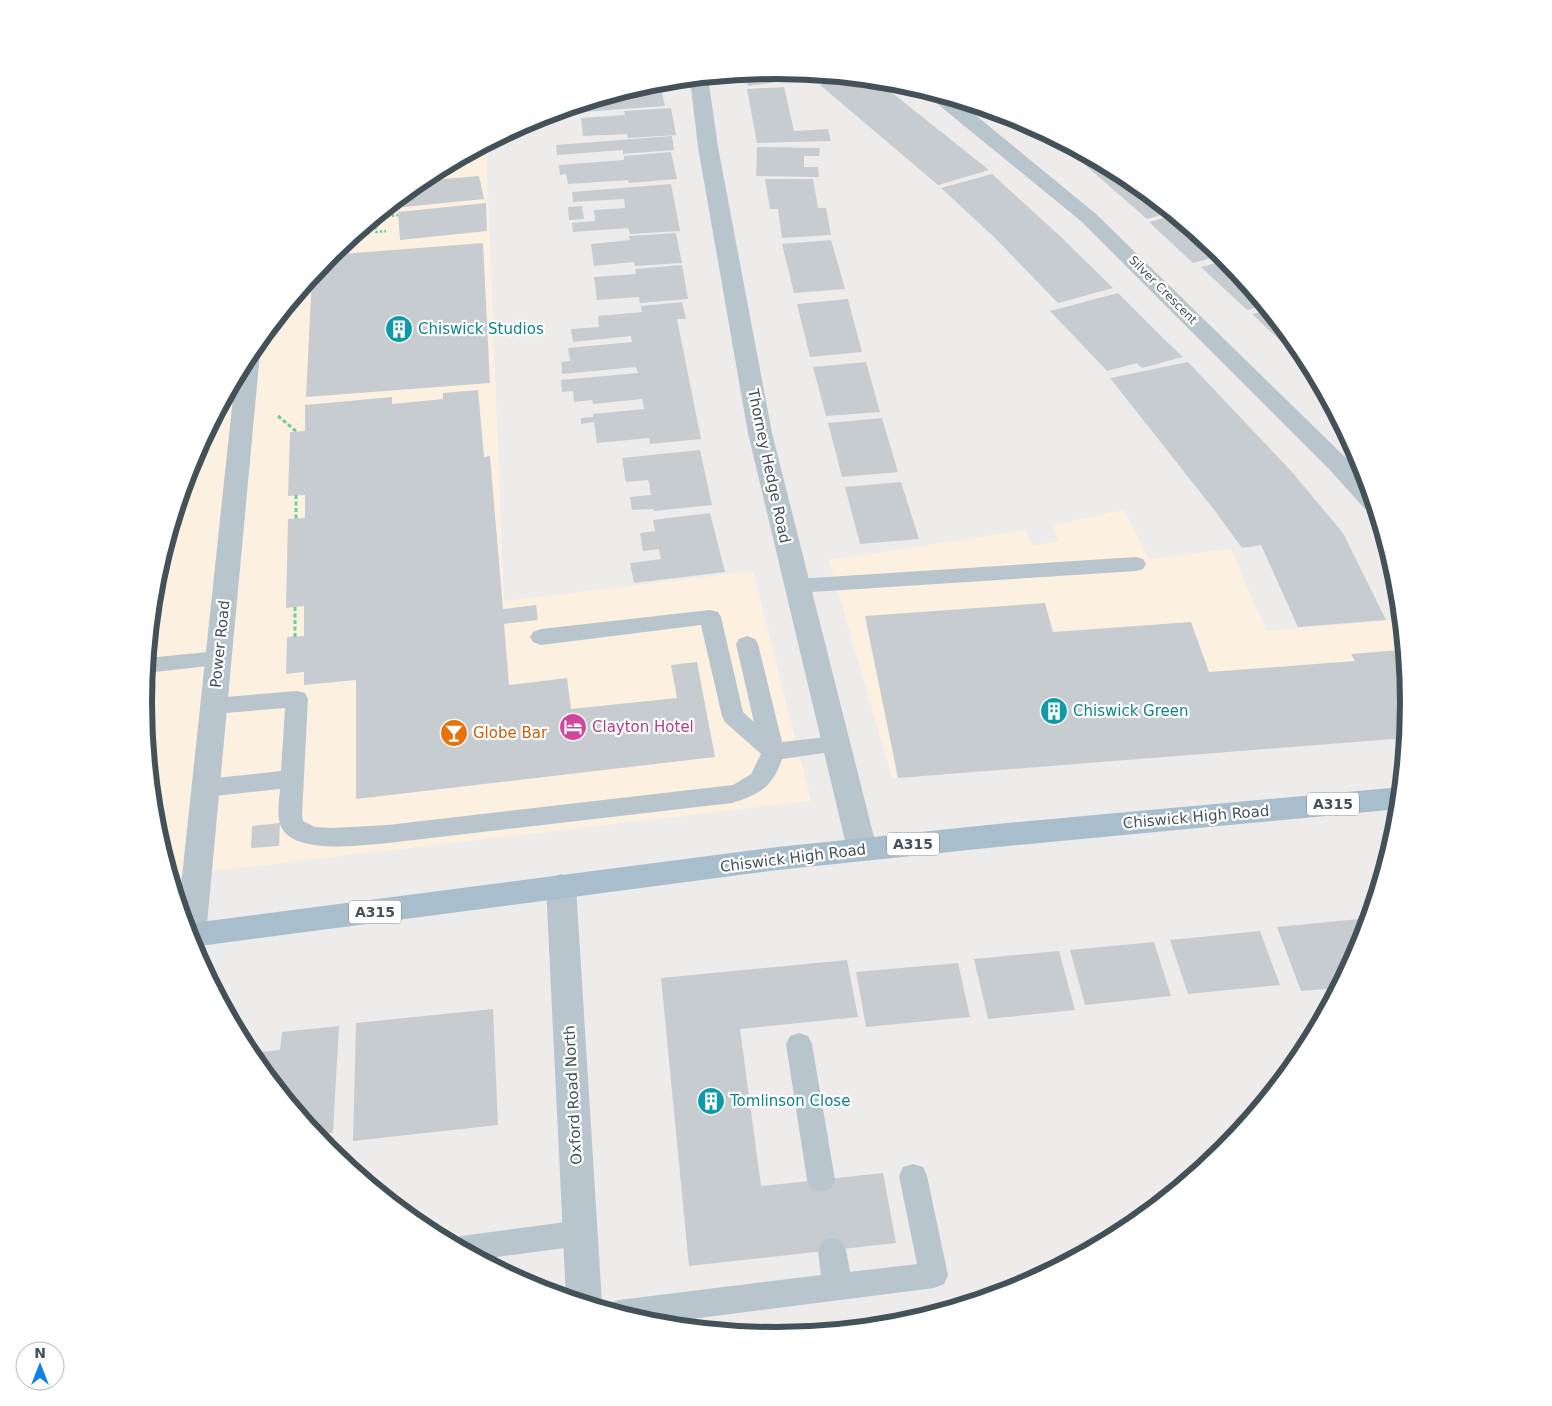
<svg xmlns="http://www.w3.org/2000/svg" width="1552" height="1406" font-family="'DejaVu Sans',sans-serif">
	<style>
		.commercial { fill: #fcf1e1 }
		.building { fill: #c7ccd1 }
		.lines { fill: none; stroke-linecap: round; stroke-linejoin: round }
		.path-far1 { stroke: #6ccf94; stroke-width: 2.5; stroke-dasharray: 2.5 2; stroke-linecap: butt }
		.path { stroke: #6ccf94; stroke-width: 3; stroke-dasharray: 4 2.5; stroke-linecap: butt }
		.service { fill: #b8c5cc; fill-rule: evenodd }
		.minor { fill: #b8c5cc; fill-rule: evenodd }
		.primary { fill: #a8becc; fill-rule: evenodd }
		.labels { text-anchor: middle; stroke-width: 4.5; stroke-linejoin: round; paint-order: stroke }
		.far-street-label { font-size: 12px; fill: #435159; stroke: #fff }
		.shield { fill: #fff; stroke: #7b858b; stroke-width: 1 }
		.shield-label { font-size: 14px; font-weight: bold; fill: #435159 }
		.culture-label { font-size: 15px; fill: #0d838f; stroke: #fff; text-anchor: start }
		.street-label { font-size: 15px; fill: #435159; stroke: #fff }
		.hotel-label { font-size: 15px; fill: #b23c85; stroke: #fff; text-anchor: start }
		.food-label { font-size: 15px; fill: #c56008; stroke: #fff; text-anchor: start }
		.rim { fill: none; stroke: #435159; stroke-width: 6 }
	</style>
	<rect width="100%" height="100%" fill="#eeebeb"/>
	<path class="commercial" d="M486,144L504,601L753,571L811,801L170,876L155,826L143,703L155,579L191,460L250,351L329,255L425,177Z
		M1124,510L1149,559L1231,549L1266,631L1394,620L1403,640L1409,703L1406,738L892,778L829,560L1026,530L1032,546L1059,541L1052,525Z"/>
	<path class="building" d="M777,70L783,81L748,86L742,73Z
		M848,77L876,80L989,170L938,185L820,85Z
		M660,81L663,89L626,93V90Z
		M784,87L794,131L828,129L831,141L757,143L747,89Z
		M662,93L665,106L582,112L580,104L601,98Z
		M671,108L676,135L628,138L627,134L583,136L581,118L625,115L624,111Z
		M1037,129H1038L1061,141L1055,143Z
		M672,136L674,150L623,154V150L557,155L556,145Z
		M1065,143L1128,177L1171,212L1147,219L1061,144Z
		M757,147L820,148L819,156H804V167H818L819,177L756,176Z
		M671,152L677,179L629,183L628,180L568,184L566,174L560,175L559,165L624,160V156Z
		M992,174L1060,236L1113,288L1058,303L994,237L941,188Z
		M479,176L484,199L384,209L419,181Z
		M765,179H813L818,208H826L831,235L782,238L778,209H770Z
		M671,184L680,231L630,234L628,228L573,232L572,223L595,221L594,210L625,208L624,199L573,202L572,192Z
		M486,203L487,231L400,240L398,212Z
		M582,206L584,219L569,220L568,207Z
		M1175,215L1191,229L1223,255L1193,263L1149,222Z
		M369,222L370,234L352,236Z
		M676,233L682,263L635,266L634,262L594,266L591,244L630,240L629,236Z
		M831,240L845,289L794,293L782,244Z
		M483,243L490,383L306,397L312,275L329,255Z
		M1227,260L1258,297L1265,305L1247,310L1201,267Z
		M682,265L688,299L640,303L639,297L597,300L594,277L636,274L635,269Z
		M1118,293L1167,342L1183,357L1142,368L1137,363L1107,371L1050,311Z
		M848,299L862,352L810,357L797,304Z
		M682,302L686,319H677L701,439L650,444L649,438L597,443L594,422L581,424V418L593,417V414L644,409L642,399L593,404L592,400L574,402L573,391L562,392L561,380L638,373L636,367L562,374L561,362L570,361L568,348L632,342L631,336L573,342L571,329L599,327L598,316L642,312L641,306Z
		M1268,310L1302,352L1312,369H1310L1252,314Z
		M866,362L880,412L826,416L813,367Z
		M1188,362L1292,472L1343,533L1386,620L1298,627L1261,545L1242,548L1215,511L1110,378Z
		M478,390L484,457L490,456L503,609L536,605L538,620L504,624L509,685L567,678L571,709L677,698L671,665L697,662L715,757L356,799V680L304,685V672L286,674L287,637L304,636V606L286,608L288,519L305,518V495L288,496L290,432L305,431V405L392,397V404L443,399V393Z
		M882,418L898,472L842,477L828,423Z
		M700,450L712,505L654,511L653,509L632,510L630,497L651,495L649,483L648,480L626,482L622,458Z
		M901,482L919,539L860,544L845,487Z
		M710,513L725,572L634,583L630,563L661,559L659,549L643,551L640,533L655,531L653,520Z
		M1045,603L1053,632L1191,622L1209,672L1355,661L1351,654L1400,650L1405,661L1409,703L1406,738L898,778L865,616Z
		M280,823L279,846L251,848L252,826Z
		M1369,918L1361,946L1338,988L1301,991L1277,927Z
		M1260,931L1280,985L1188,994L1170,940Z
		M1154,942L1171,996L1085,1005L1070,950Z
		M1059,951L1075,1010L988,1019L974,959Z
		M847,960L858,1017L740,1029L761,1186L883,1173L896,1243L689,1266L661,978Z
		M958,963L970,1017L866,1027L856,972Z
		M493,1009L498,1125L353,1141L356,1023Z
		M339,1026L333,1133L315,1134L249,1053L280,1050L282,1032Z"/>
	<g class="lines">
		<path class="path-far1" d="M374,218L376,232L386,231
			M374,218L398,215"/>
		<path class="path" d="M278,416L297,432
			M296,495V519
			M295,607V637"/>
		<path class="service" d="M1136,557L1143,559L1146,564L1143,569L1136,571L796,593L789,591L785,586L789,581L796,579Z
			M710,610L718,612L721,617L743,712L754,722L736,644L739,639L747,636L755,639L758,644L782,742L837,736L845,738L848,744L845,750L782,759C772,788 760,794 732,803L388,843C363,845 290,856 280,824C277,813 279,800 280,789L206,797L198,794L194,788L198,782L206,779L281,771L285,708L213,714L205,712L202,706L205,700L213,698L297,691L305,693L308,699L302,815L303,821L315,827L333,828L388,825L733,785L751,774L761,754L725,722L722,716L701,625L541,645L533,642L530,637L533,632L541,629Z
			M218,651L226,654L229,659L226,664L146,673L147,658Z
			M799,1033L808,1036L812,1044L835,1180L831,1189L821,1192L811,1189L807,1180L786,1044L790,1036Z
			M913,1164L923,1167L927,1176L948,1275L944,1284L934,1288L652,1324L606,1310L609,1304L619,1300L821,1275L818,1250L822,1241L832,1237L842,1241L846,1250L850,1272L917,1264L899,1176L903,1167Z
			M580,1220L590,1224L594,1233L590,1242L580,1246L481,1259L449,1243L451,1240L461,1236Z"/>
		<path class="minor" d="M708,77L718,147L772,433L877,849L872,857L862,860L852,857L847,849L748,433L698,147L690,79Z
			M928,91L956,99L1096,214L1347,459L1367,480L1376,510L1365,509L1329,469L1082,222L929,97L926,93Z
			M253,347L257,348L260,353L206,935L202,944L192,947L179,905L235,379Z
			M561,874L572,878L576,886L602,1303L600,1308L566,1298L546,886L550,878Z"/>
		<path class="primary" d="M1401,787L1399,809L997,847L778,870L192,947L185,924L778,847L997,824Z"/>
	</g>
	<defs>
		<g id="building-disc" transform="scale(1.4375)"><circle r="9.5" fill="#0f9aa8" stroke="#fff"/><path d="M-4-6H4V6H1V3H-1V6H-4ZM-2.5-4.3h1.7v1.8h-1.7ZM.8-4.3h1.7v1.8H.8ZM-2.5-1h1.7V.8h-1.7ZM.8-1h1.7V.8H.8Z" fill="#fff"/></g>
		<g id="hotel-disc" transform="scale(1.4375)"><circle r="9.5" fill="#d1479c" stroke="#fff"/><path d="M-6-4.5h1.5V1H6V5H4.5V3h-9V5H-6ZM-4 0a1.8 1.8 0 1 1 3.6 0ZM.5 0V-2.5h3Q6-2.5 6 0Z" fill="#fff"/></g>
		<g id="bar-disc" transform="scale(1.4375)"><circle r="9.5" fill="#e8710a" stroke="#fff"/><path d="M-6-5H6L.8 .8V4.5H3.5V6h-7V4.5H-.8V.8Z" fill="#fff"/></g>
	</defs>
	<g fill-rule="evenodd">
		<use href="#building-disc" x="399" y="329"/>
		<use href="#building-disc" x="1054" y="711"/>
		<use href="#hotel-disc" x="573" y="727"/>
		<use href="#bar-disc" x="454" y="733"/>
		<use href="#building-disc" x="711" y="1101"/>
	</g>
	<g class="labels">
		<g class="far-street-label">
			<text transform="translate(1163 290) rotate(45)" y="4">Silver Crescent</text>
		</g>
		<g class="shield">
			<rect x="1307" y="792.5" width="52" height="23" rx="4"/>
			<rect x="887" y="832.5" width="52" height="23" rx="4"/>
			<rect x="349" y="900.5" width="52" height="23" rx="4"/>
		</g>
		<g class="shield-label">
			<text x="1333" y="809">A315</text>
			<text x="913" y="849">A315</text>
			<text x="375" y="917">A315</text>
		</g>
		<g class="culture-label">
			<text x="418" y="334">Chiswick Studios</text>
			<text x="1073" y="716">Chiswick Green</text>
			<text x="730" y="1106">Tomlinson Close</text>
		</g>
		<g class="street-label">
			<text transform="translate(769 466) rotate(78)" y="5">Thorney Hedge Road</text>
			<text transform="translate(220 644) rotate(-84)" y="5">Power Road</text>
			<text transform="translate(1196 817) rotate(-5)" y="5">Chiswick High Road</text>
			<text transform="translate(793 858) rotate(-7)" y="5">Chiswick High Road</text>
			<text transform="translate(573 1095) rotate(-93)" y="5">Oxford Road North</text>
		</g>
		<g class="hotel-label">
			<text x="592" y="732">Clayton Hotel</text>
		</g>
		<g class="food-label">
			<text x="473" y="738">Globe Bar</text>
		</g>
	</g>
	<path d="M0 0H1552V1406H0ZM152 703a624 624 0 1 1 1248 0a624 624 0 1 1-1248 0Z" fill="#fff" fill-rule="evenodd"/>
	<path class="rim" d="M152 703a624 624 0 1 1 1248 0a624 624 0 1 1-1248 0Z"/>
	<g transform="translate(40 1366)"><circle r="24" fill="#ffffff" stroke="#b4b9bd"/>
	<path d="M0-4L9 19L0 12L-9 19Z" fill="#0f81e3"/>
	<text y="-8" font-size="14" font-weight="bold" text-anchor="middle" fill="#435159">N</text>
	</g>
</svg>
